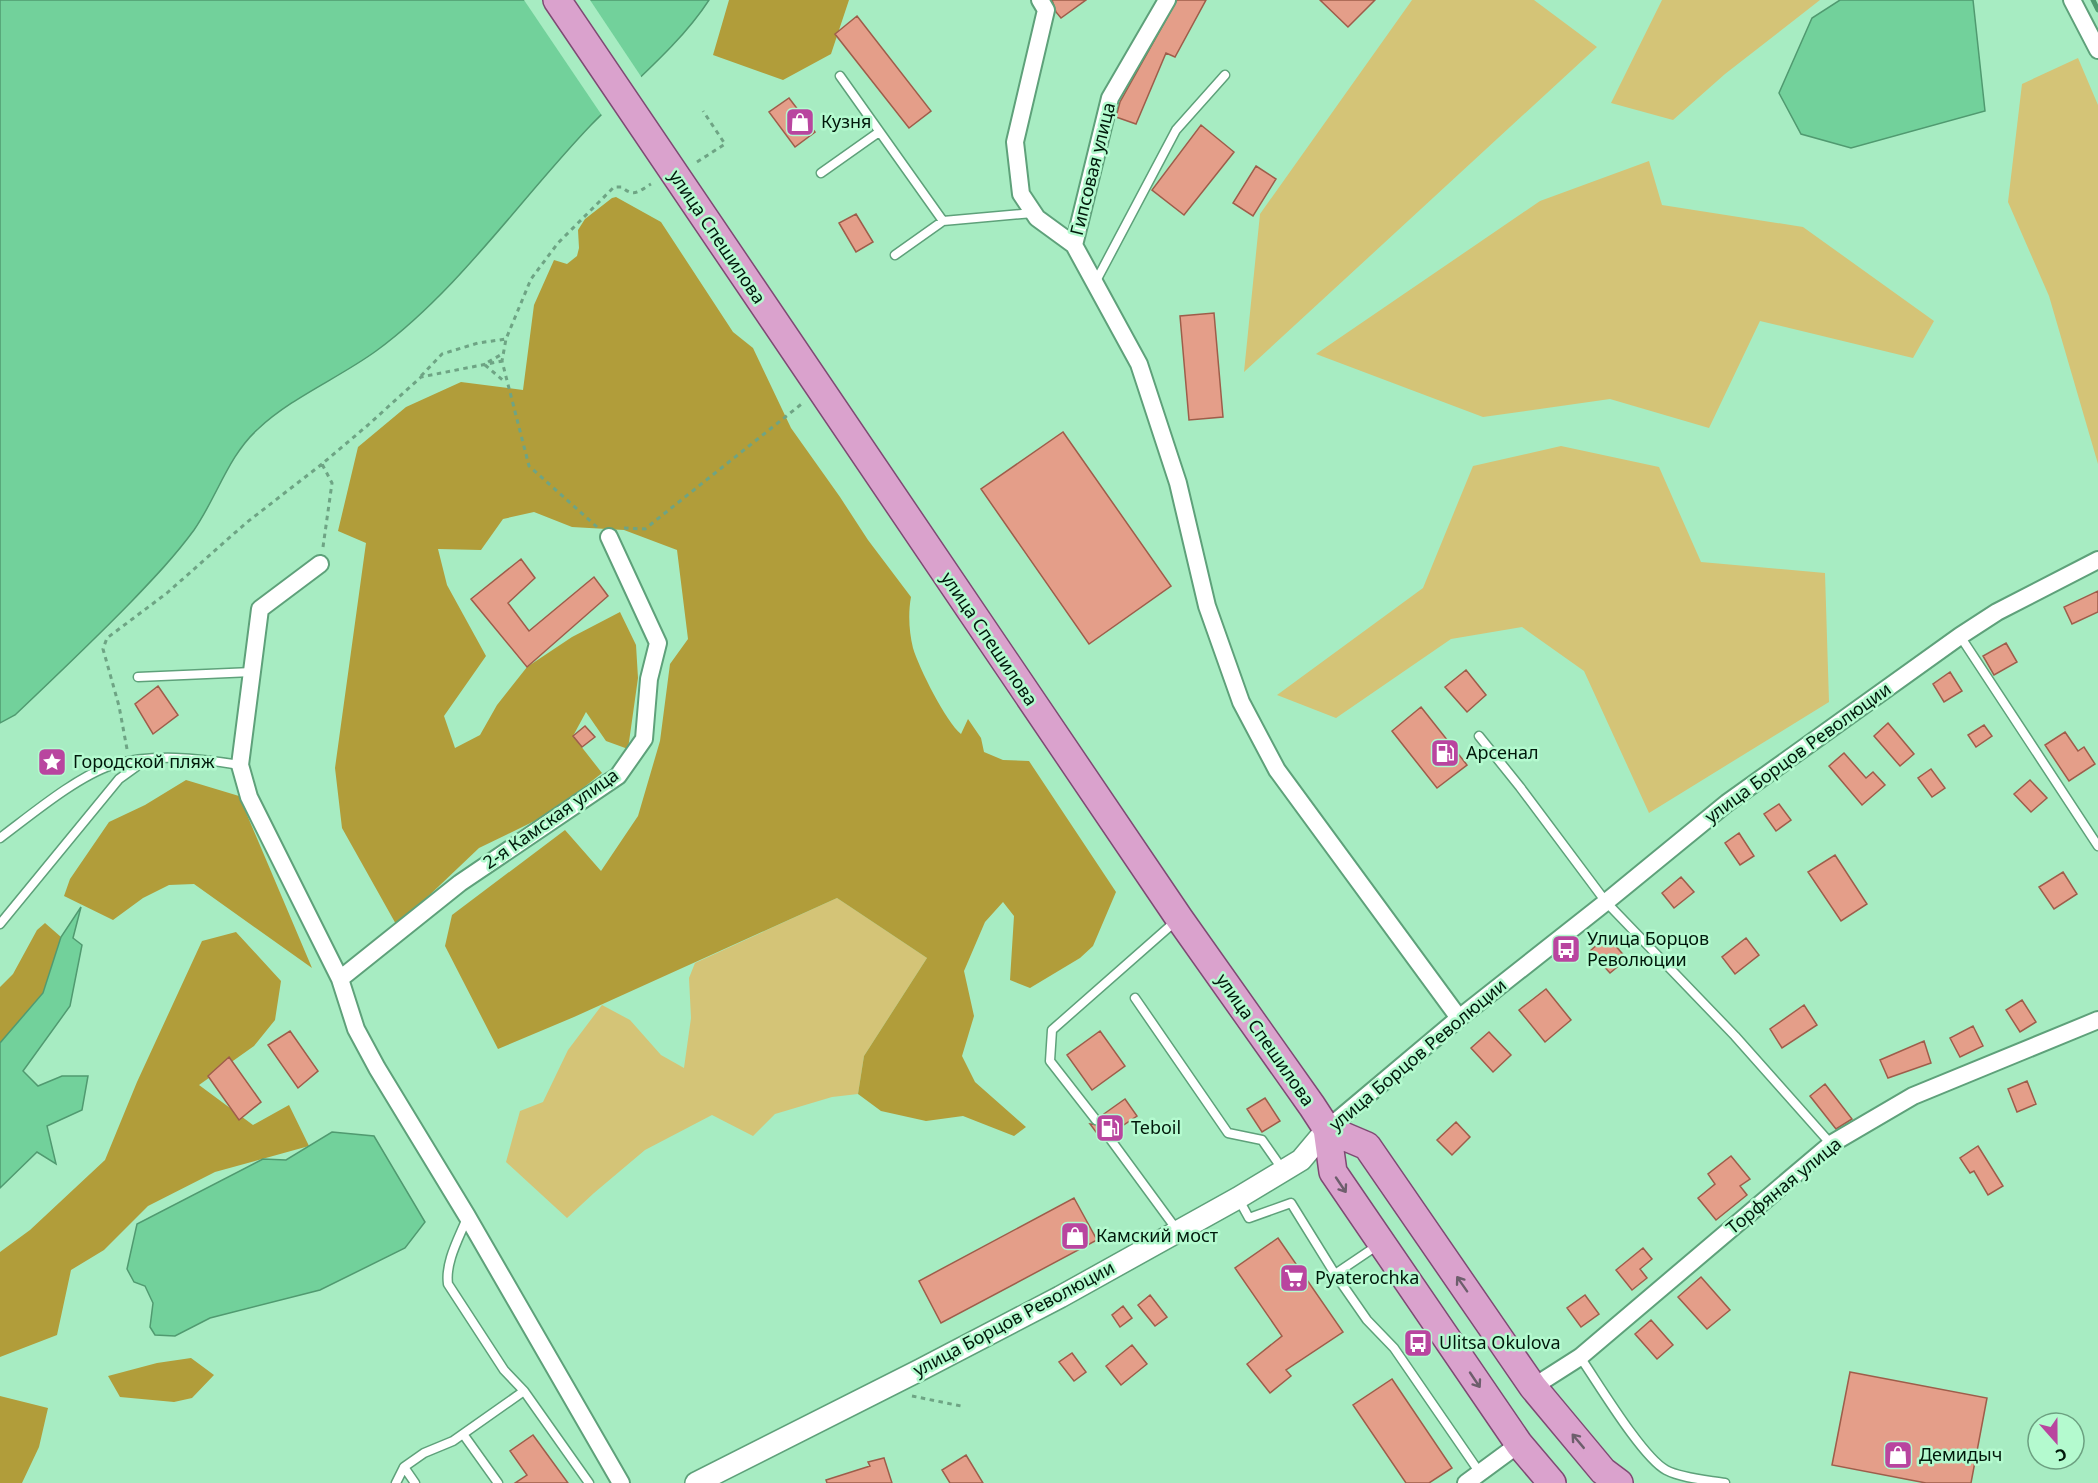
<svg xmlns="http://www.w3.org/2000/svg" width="2098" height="1483" font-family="'Noto Sans',sans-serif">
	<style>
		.green { fill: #d4c477 }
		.forest { fill: #b19d3a }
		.water { fill: #72d19b; stroke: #509a70; stroke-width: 1.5 }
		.pier { fill: #a7ecc2 }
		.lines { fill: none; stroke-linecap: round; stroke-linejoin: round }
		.stream { stroke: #509a70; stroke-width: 5 }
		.building { fill: #e49e89; stroke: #9e5d4a; stroke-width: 1.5 }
		.service-casing { stroke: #5ea17a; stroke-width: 11 }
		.minor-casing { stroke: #5ea17a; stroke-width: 20 }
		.tertiary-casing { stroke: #5ea17a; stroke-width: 24 }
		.primary-casing { stroke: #7e4a73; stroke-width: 30 }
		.path { stroke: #6ea484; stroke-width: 3; stroke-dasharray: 4.5 4.5; stroke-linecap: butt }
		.service { stroke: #fff; stroke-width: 8 }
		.minor { stroke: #fff; stroke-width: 16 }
		.tertiary { stroke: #fff; stroke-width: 21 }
		.primary { stroke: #daa2cd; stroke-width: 27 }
		.oneway { stroke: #6d5e6c }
		.labels { text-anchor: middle; stroke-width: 5; stroke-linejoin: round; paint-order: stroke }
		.poi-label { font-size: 18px; fill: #00190b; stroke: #b4facf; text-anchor: start }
		.street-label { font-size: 18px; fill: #00190b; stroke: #b4facf }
	</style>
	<rect width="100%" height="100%" fill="#a7ecc2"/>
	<path class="green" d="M1412,0H1534L1597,47L1244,372L1260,214Z
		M1662,0H1820L1725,74L1673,120L1611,103Z
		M2078,58L2098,105V464L2049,296L2008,202L2022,84Z
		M1649,161L1662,205L1803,227L1934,321L1913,358L1760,321L1709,428L1610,399L1483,417L1316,354L1540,201Z
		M1561,446L1659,467L1701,562L1825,573L1829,702L1649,813L1584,671L1522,627L1451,639L1336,718L1277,695L1423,588L1473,466Z
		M837,898L927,958L864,1056L858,1094L832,1097L775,1114L753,1136L712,1115L645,1150L594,1193L567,1218L506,1162L520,1111L543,1102L568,1050L602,1005L630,1020L661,1055L684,1068L691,1018L689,978L695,963Z"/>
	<path class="forest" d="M729,0H849L831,54L783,80L713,55Z
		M616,197L661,222L733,332L753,348L791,428L840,497L868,540L911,597C908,613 909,632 913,648C919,668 946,722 961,734L968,719L981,738L984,752L1003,760L1029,761L1116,892L1093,946L1080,958L1030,988L1010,980L1014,916L1003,902L985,922L964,971L974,1016L962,1056L975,1082L1026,1127L1014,1136L963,1116L926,1121L881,1111L858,1094L864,1056L927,958L837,898L574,1017L498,1049L445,946L452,915L565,830L601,871L638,816L660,741L670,664L688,639L677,550L624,530L572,527L534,512L503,519L481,550L438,549L447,585L486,656L444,716L455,748L480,735L497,705L527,667L572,637L620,612L636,645L638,678L628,749L606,741L586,712L573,736L602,773L553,812L479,848L397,926L342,828L335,768L366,543L338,531L358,447L406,407L461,382L523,390L534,305L554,260L567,264L577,256L579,248L578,230L585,219L612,198Z
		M186,780L239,796L312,968L194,884L169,885L143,898L113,920L64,896L70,879L109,822L145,805Z
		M45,923L61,937L43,993L0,1043V987L13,974L37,930Z
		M236,932L281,981L275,1020L254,1046L199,1085L253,1125L289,1105L309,1146L215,1172L148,1206L104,1250L71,1270L57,1335L0,1357V1252L30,1230L105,1160L137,1082L202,941Z
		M191,1358L214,1375L192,1398L174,1402L120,1397L108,1376L157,1363Z
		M0,1396L48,1408L39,1447L22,1483H0Z"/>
	<path class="water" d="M0,0H709C680,45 629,86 591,125C521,198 458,291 376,351C339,378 292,397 258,429C228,456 217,497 194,530C175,556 153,579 131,602C93,641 54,678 15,715L0,723Z
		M1840,0H1973L1985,111L1851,148L1801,134L1779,93L1812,18Z
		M81,907L73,938L82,945L70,1006L23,1071L38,1086L62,1076H88L82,1110L47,1126L56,1164L37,1152L0,1188V1043L43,993L61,937Z
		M332,1132L374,1136L425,1222L405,1248L320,1290L210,1318L175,1336L155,1335L150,1327L153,1303L145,1286L134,1282L127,1269L137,1224L263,1159L286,1160Z"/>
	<path class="pier" d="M524,0H590L642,78L603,117Z"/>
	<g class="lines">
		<path class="stream" d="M2093,0L2098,10"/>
	</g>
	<path class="building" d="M1052,0H1086L1061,18L1056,12Z
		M1177,0H1206L1175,57L1166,53L1136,124L1116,117L1120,102Z
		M1320,0H1375L1348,27Z
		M857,16L931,111L909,128L835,34Z
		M789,98L815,132L795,147L769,112Z
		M1201,125L1234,152L1184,215L1152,190Z
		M1256,166L1276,179L1253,216L1233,203Z
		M856,214L873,242L856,252L839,223Z
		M1214,313L1223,417L1189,420L1180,316Z
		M1063,432L1171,586L1089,644L981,489Z
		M521,559L535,578L508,603L529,631L594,577L608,596L527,667L471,599Z
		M2098,591V612L2072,624L2064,607Z
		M2006,643L2017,662L1994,675L1983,656Z
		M1466,670L1486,695L1467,712L1445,687Z
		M1950,672L1962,691L1944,702L1933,684Z
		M158,686L178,715L153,734L135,704Z
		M1421,707L1467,765L1437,788L1392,731Z
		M1888,723L1914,754L1900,766L1874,736Z
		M1984,725L1992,736L1976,747L1968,735Z
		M585,726L595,737L582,747L573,736Z
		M2065,732L2078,751L2084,747L2095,764L2069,781L2045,745Z
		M1844,753L1866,778L1873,772L1885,785L1862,805L1829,766Z
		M1931,769L1945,788L1932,797L1918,778Z
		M2030,780L2047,798L2031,812L2014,794Z
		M1779,804L1791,820L1776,831L1764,814Z
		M1739,833L1754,856L1740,865L1725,843Z
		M1835,855L1867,904L1841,921L1808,872Z
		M2063,872L2077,894L2054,909L2039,887Z
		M1681,877L1694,892L1674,908L1662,893Z
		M1607,936L1627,959L1610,973L1590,951Z
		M1746,938L1759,955L1735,974L1722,957Z
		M1546,989L1571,1020L1545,1042L1519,1010Z
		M2022,1000L2036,1022L2020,1032L2006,1010Z
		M1804,1005L1817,1025L1782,1048L1770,1029Z
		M1973,1026L1983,1046L1960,1057L1950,1038Z
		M290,1031L318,1071L298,1088L268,1045Z
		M1100,1031L1125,1066L1092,1090L1067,1055Z
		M1489,1032L1511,1055L1493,1072L1471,1048Z
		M1924,1041L1931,1063L1888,1078L1880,1060Z
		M229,1057L261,1102L239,1120L208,1076Z
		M2027,1081L2036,1104L2017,1112L2008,1089Z
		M1825,1084L1852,1119L1836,1129L1810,1096Z
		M1265,1098L1280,1121L1262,1132L1247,1109Z
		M1125,1099L1137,1116L1113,1132L1110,1130L1105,1131L1102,1134V1140L1090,1124L1099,1125L1102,1122L1101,1116Z
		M1456,1122L1470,1137L1452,1155L1437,1140Z
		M1978,1146L2003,1186L1988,1195L1974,1171L1970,1173L1960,1158Z
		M1731,1156L1750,1179L1740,1186L1747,1195L1716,1220L1698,1198L1715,1184L1708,1174Z
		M1074,1198L1097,1240L941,1323L919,1281Z
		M1278,1238L1343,1332L1286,1370L1291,1376L1270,1393L1247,1364L1282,1336L1235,1268Z
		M1643,1248L1652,1259L1640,1269L1647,1278L1632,1290L1616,1270Z
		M1701,1277L1730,1310L1707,1329L1678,1297Z
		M1150,1295L1167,1317L1155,1326L1138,1305Z
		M1585,1295L1599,1314L1581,1327L1567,1308Z
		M1123,1306L1132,1318L1120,1327L1112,1315Z
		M1651,1320L1673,1345L1657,1359L1635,1334Z
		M1132,1345L1147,1364L1121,1385L1106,1366Z
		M1072,1353L1086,1372L1074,1381L1059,1362Z
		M1850,1372L1987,1398L1971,1483H1926L1832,1465Z
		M1392,1379L1452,1468L1429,1483H1406L1353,1405Z
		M533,1435L568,1483H515L527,1475L510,1451Z
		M966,1455L983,1483H950L942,1470Z
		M884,1458L892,1483H827L826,1480L870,1466L868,1462Z"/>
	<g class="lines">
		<g class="service-casing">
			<path id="service" d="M840,76L943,221L1033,213
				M821,173L879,132
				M895,255L943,221
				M1095,283L1176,130L1225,75
				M1960,636L2098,846
				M138,677L252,672
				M1479,736L1520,787L1606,902L1735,1036L1831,1144
				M0,838C31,815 76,777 112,765C153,753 198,758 240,765
				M0,924L119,779L144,761
				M1135,998L1228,1133L1262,1140L1283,1170
				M1096,1120L1050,1061L1052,1030L1177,920
				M1108,1136L1177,1230
				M1238,1198L1249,1218L1291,1203L1335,1274L1367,1320L1394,1348L1480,1473
				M467,1218C459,1238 445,1262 448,1284L504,1370L524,1391L589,1483
				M1335,1274L1378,1245
				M1580,1357C1598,1383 1642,1457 1666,1470C1681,1478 1707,1480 1725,1483
				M463,1434L498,1483
				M404,1467L415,1483
				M396,1483L404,1467L424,1453L453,1441L524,1391"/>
		</g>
		<g class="minor-casing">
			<path id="minor" d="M1040,0L1046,10L1015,142L1021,194L1037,218L1074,245L1139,364L1178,483L1207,606L1241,702L1277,770L1459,1018
				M2072,0L2098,50
				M1074,245L1110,98L1167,0
				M320,564L260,609L240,765L249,797L340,979L356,1029L377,1068L467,1216L621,1483
				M340,979L460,883L618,776L644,739L649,679L658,643L609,537
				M1327,1129L1459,1018L1606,902L1727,803L1960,636L1997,612L2098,560
				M1533,1387L1580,1357L1831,1144L1913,1096L2098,1020
				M1466,1483L1519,1444"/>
		</g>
		<g class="tertiary-casing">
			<path id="tertiary" d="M696,1483L920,1370L1060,1297L1238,1198L1301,1160L1327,1129"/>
		</g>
		<g class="primary-casing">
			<path id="primary" d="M557,0L1179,918L1312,1106L1327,1129L1333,1172L1519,1444L1552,1483
				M1327,1129L1367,1146L1533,1387L1603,1471L1619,1483"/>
		</g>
		<path class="path" d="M697,162L725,144L703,111
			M488,362L504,353
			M485,365L505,382
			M421,376L442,354L478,343L506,339
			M597,527L529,466L502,361L506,339L531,279L558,243L614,187H622C634,198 639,191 651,184
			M624,528L645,529L804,402
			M323,547L332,483L322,464L368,425L421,377L502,361
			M127,749L119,706L103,649L107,638L167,593L246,523L322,464
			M912,1396L961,1406"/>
		<use href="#service" class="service"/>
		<use href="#minor" class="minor"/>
		<use href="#tertiary" class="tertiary"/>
		<use href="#primary" class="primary"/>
	</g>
	<defs><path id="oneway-shaft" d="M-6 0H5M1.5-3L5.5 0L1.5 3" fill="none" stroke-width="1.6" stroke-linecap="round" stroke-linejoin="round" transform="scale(1.5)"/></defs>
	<g class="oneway">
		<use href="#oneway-shaft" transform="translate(1341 1185) rotate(56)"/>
		<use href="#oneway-shaft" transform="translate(1462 1284) rotate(-125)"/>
		<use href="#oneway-shaft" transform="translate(1475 1380) rotate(56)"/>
		<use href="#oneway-shaft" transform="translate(1578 1441) rotate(-130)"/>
	</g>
	<defs>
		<g id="shop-square" transform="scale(1.5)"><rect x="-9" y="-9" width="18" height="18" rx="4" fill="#b9459f" stroke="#b4facf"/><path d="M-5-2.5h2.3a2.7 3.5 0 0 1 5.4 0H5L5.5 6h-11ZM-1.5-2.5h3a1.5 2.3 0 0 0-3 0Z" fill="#fff"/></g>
		<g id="fuel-square" transform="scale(1.5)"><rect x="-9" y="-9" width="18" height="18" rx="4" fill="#b9459f" stroke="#b4facf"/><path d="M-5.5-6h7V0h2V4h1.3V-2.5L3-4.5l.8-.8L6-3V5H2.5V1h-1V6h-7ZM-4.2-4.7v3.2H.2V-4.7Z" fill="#fff"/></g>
		<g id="sight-square" transform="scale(1.5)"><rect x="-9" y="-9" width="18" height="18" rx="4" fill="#b9459f" stroke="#b4facf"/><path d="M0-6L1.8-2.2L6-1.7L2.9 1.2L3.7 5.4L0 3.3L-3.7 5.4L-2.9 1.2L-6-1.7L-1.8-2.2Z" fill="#fff"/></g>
		<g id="bus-square" transform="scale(1.5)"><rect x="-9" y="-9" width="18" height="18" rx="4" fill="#b9459f" stroke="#b4facf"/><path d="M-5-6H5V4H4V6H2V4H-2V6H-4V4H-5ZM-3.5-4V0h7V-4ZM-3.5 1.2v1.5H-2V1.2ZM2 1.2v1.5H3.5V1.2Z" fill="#fff"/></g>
		<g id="supermarket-square" transform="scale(1.5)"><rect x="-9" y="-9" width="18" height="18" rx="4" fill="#b9459f" stroke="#b4facf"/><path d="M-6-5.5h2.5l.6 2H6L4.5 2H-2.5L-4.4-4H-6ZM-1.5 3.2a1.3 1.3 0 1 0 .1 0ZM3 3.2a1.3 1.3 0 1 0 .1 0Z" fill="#fff"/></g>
	</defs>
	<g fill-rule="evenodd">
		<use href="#shop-square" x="800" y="122"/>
		<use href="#fuel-square" x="1445" y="753"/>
		<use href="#sight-square" x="52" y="762"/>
		<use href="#bus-square" x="1566" y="949"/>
		<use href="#fuel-square" x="1110" y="1128"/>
		<use href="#shop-square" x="1075" y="1236"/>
		<use href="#supermarket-square" x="1294" y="1278"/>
		<use href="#bus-square" x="1418" y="1343"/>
		<use href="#shop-square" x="1898" y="1455"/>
	</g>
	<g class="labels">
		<g class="poi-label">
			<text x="821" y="128">Кузня</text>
			<text x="1466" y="759">Арсенал</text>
			<text x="73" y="768">Городской пляж</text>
			<text x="1587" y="945">Улица Борцов<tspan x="1587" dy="21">Революции</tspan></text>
			<text x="1131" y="1134">Teboil</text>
			<text x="1096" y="1242">Камский мост</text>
			<text x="1315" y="1284">Pyaterochka</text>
			<text x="1439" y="1349">Ulitsa Okulova</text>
			<text x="1919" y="1461">Демидыч</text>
		</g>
		<g class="street-label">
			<text transform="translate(1093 169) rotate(-76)" y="6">Гипсовая улица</text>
			<text transform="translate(717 237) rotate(56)" y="6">улица Спешилова</text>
			<text transform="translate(989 639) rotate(56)" y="6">улица Спешилова</text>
			<text transform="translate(1798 753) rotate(-36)" y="6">улица Борцов Революции</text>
			<text transform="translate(551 819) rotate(-35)" y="6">2-я Камская улица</text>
			<text transform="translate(1265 1040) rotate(55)" y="6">улица Спешилова</text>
			<text transform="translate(1418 1055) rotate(-40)" y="6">улица Борцов Революции</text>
			<text transform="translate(1784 1186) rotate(-39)" y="6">Торфяная улица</text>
			<text transform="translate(1014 1319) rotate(-28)" y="6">улица Борцов Революции</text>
		</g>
	</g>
	<g transform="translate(2056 1441) rotate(159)"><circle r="28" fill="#b4facf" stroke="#6ca081" stroke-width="1.5"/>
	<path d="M0-4.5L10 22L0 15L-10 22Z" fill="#b9459f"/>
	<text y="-9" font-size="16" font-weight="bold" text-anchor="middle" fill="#00190b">С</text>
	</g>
</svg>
